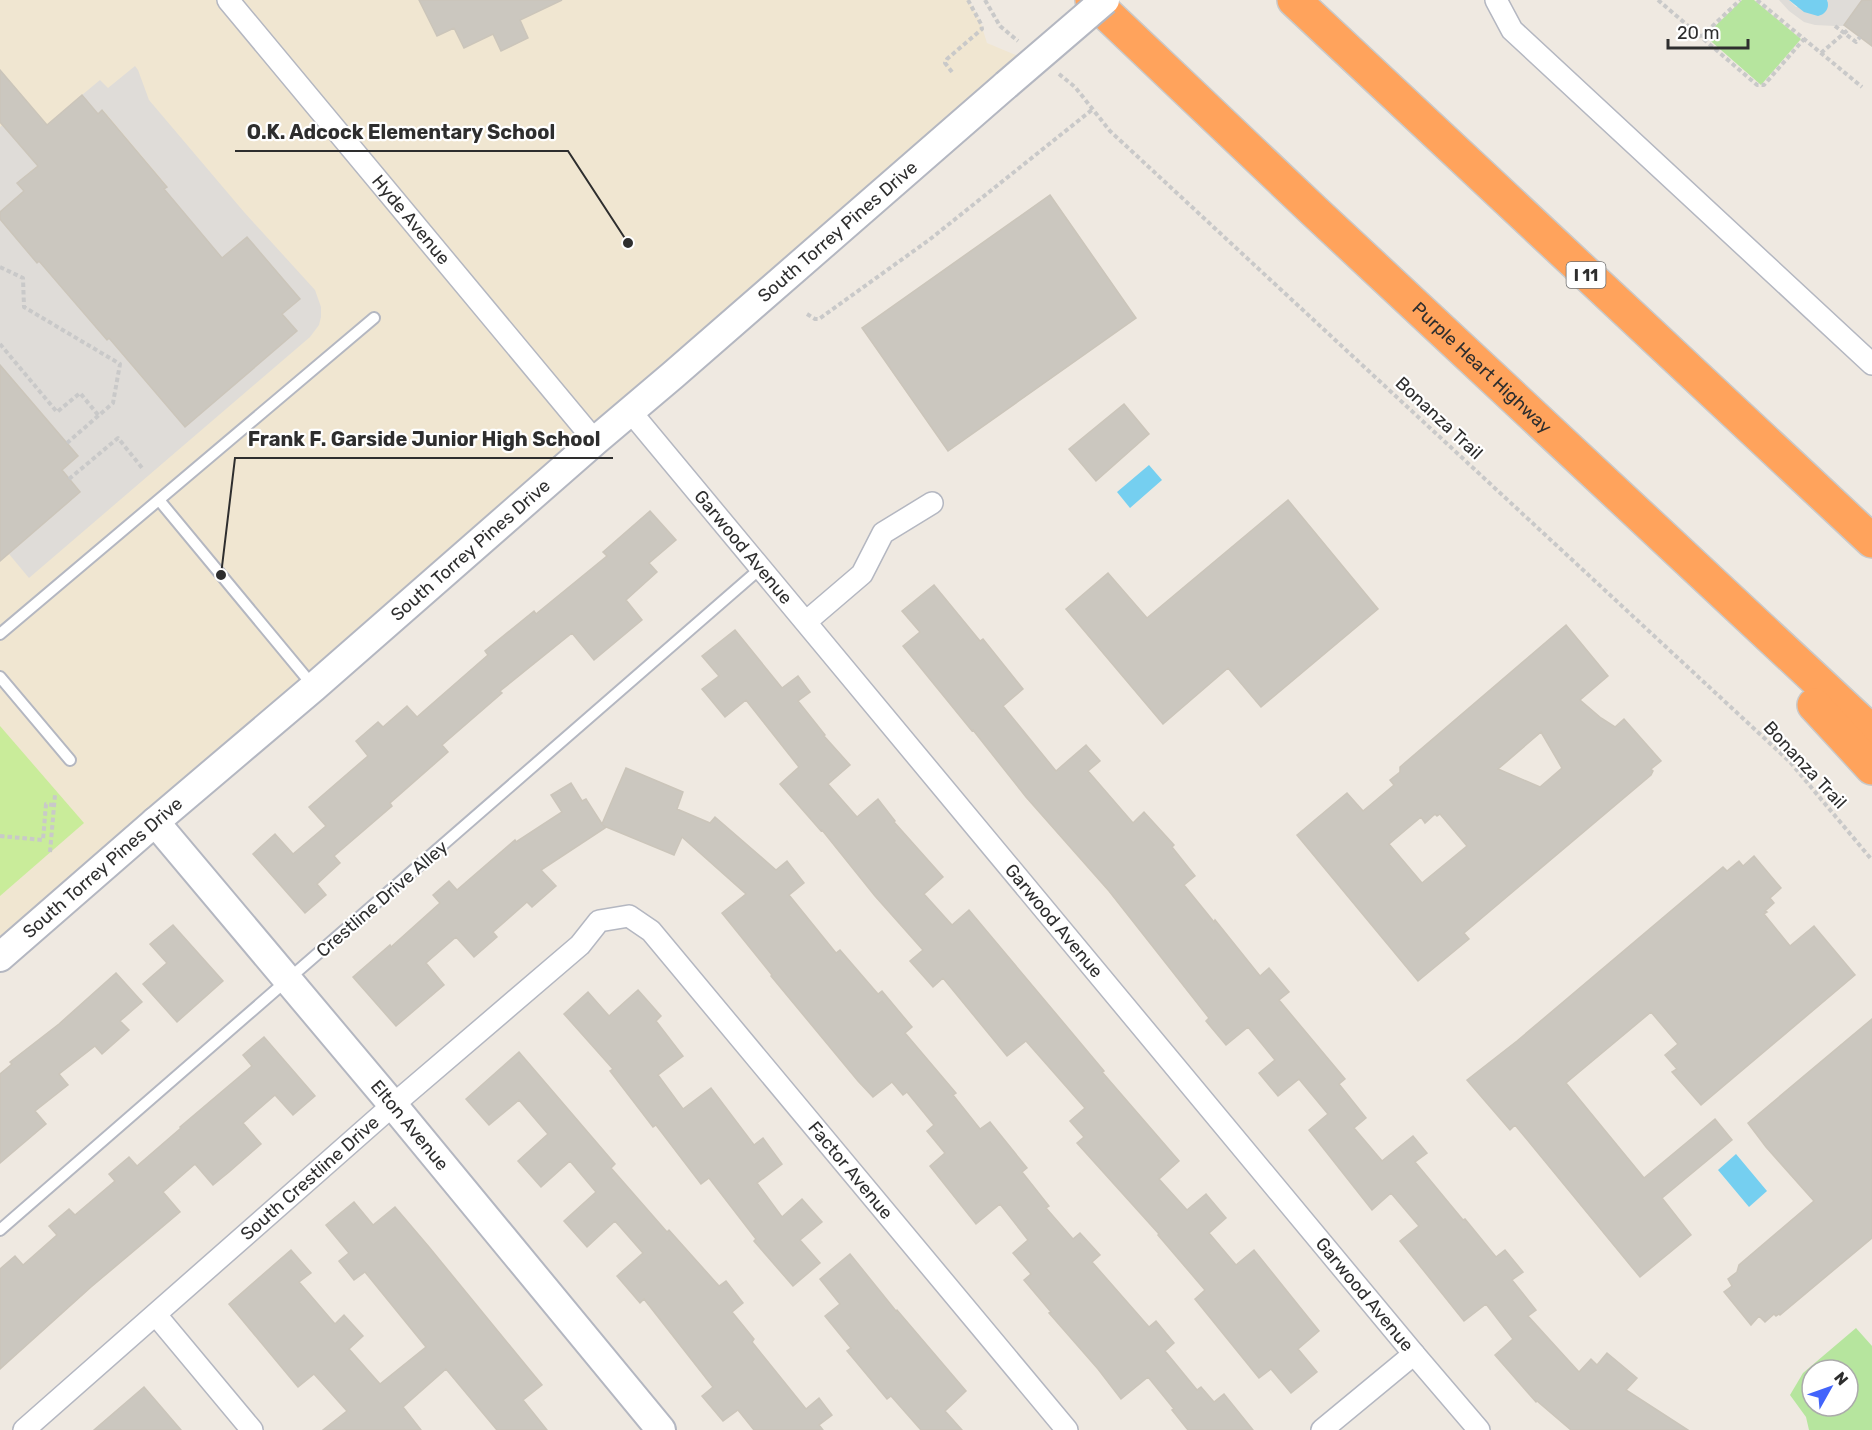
<svg xmlns="http://www.w3.org/2000/svg" width="1872" height="1430" font-family="Rubik,sans-serif">
	<style>
		.education { fill: #f0e6d1 }
		.green { fill: #b6e59e; fill-rule: evenodd }
		.pitch { fill: #c9ec9a }
		.plaza { fill: #dfdcd8; fill-rule: evenodd }
		.water { fill: #75cff0 }
		.building { fill: #cbc7bf; stroke: #cbc5ba; stroke-width: 1.5; fill-rule: evenodd }
		.lines { fill: none; stroke-linecap: round; stroke-linejoin: round }
		.lane-casing { stroke: #b4b7c1; stroke-width: 14 }
		.street-casing { stroke: #b4b7c1; stroke-width: 24 }
		.secondary-casing { stroke: #b4b7c1; stroke-width: 32 }
		.highway-casing { stroke: #c9c9c9; stroke-width: 36 }
		.path { stroke: #c9c9c9; stroke-width: 4; stroke-dasharray: 4.5 3; stroke-linecap: butt }
		.lane { stroke: #fff; stroke-width: 10 }
		.street { stroke: #fff; stroke-width: 21 }
		.secondary { stroke: #fff; stroke-width: 28 }
		.highway { stroke: #ffa35c; stroke-width: 33 }
		.secondary-bridge-casing { stroke: #b4b7c1; stroke-width: 32; stroke-linecap: butt }
		.secondary-bridge { stroke: #fff; stroke-width: 28 }
		.labels { text-anchor: middle; stroke-width: 4.5; stroke-linejoin: round; paint-order: stroke }
		.shield { fill: #fff; stroke: #6d6d6d; stroke-width: 1.5 }
		.shield-label { font-size: 16px; font-weight: bold; fill: #2e2e2e }
		.street-label { font-size: 18px; fill: #2e2e2e; stroke: #fff }
		.leader { fill: none; stroke: #2e2e2e; stroke-width: 2 }
		.callout-dot { fill: #2e2e2e; stroke: #fff; stroke-width: 2 }
		.callout-label { font-size: 20px; text-anchor: middle; font-weight: bold; fill: #2e2e2e; stroke: #fff; stroke-width: 4.5; stroke-linejoin: round; paint-order: stroke }
	</style>
	<rect width="100%" height="100%" fill="#efe9e1"/>
	<path class="education" d="M0,0H968L981,24L987,43L1032,62L0,957Z"/>
	<path class="green" d="M1742,0H1754L1801,39L1761,85L1705,36Z
		M1856,1328L1872,1346V1430H1809L1806,1417L1790,1395L1803,1373ZM1812,1370H1848V1406H1812Z"/>
	<path class="pitch" d="M0,726L84,823L0,896Z"/>
	<path class="plaza" d="M1779,0H1789L1796,7L1828,2L1827,0H1862L1844,26H1835L1815,25L1804,22L1789,11Z
		M135,66L138,70L149,100L244,212L315,290L321,307V317L319,325L310,337L29,578L9,554L80,492L62,470L78,456L0,365V219L38,262L39,261L107,340L195,265L206,239L164,189L167,186L103,110L98,114L82,95L100,80L108,88ZM204,274L300,299L282,314L296,332L185,427L117,348Z
		M26,104L38,165L17,183L24,191L0,212V127Z"/>
	<path class="water" d="M1789,0H1827C1830,7 1826,14 1818,16L1804,12Z
		M1149,465L1162,480L1130,508L1117,492Z
		M1736,1154L1767,1191L1749,1207L1718,1170Z"/>
	<path class="building" d="M419,0H562L520,20L528,38L501,51L493,34L464,48L454,28L437,36Z
		M1862,0H1872V46L1844,25Z
		M0,70L47,125L82,95L98,114L102,110L167,187L164,189L222,258L247,237L300,299L282,314L297,331L185,427L109,338L107,340L39,261L37,263L0,219V212L24,191L17,183L38,166L0,122Z
		M1050,195L1136,318L948,451L862,328Z
		M0,365L78,456L62,470L80,492L0,561Z
		M1124,404L1149,434L1096,481L1069,449Z
		M1288,500L1378,609L1261,707L1228,668L1163,724L1066,609L1108,573L1147,618Z
		M650,511L676,540L649,563L657,572L626,600L642,620L594,660L572,633L500,691L502,693L442,745L448,752L390,803L392,806L334,856L340,863L317,884L326,895L305,913L253,854L275,834L293,854L326,826L309,807L368,756L356,741L378,722L383,727L407,706L417,717L488,655L485,651L534,611L536,614L607,556L603,552Z
		M934,585L980,641L983,639L1023,689L1003,706L1056,771L1086,745L1100,761L1088,771L1133,823L1144,812L1174,845L1172,847L1195,876L1184,885L1214,922L1215,920L1260,976L1269,968L1289,992L1279,1000L1345,1079L1339,1084L1366,1118L1354,1128L1382,1161L1413,1136L1427,1153L1415,1162L1463,1220L1465,1219L1496,1257L1505,1250L1523,1272L1512,1280L1536,1310L1528,1316L1579,1372L1591,1359L1597,1365L1607,1353L1637,1378L1626,1390L1688,1430H1571L1537,1401L1536,1402L1495,1355L1513,1339L1486,1304L1464,1321L1400,1241L1419,1226L1391,1193L1372,1210L1309,1130L1328,1114L1299,1079L1278,1096L1259,1073L1275,1060L1248,1027L1226,1045L1206,1021L1209,1018L1109,891L1026,797L973,730L972,731L903,646L920,632L902,611Z
		M1566,625L1608,676L1580,700L1601,718L1615,727L1624,719L1661,761L1651,769L1653,771L1651,775L1464,933L1469,939L1418,981L1297,835L1347,793L1363,811L1394,785L1390,780L1400,772V767ZM1541,732L1562,768L1540,787L1498,769ZM1435,814L1437,816L1440,814L1467,846L1422,883L1389,844L1421,817L1425,823Z
		M735,630L782,688L798,676L810,692L798,701L825,735L824,736L850,765L828,784L857,817L878,799L895,821L894,822L943,877L924,894L952,925L969,910L1104,1071L1102,1072L1179,1161L1159,1179L1187,1210L1206,1194L1226,1218L1209,1233L1236,1265L1254,1250L1319,1331L1298,1349L1317,1372L1291,1393L1271,1369L1259,1378L1195,1299L1205,1290L1158,1235L1159,1234L1077,1143L1084,1137L1070,1121L1085,1108L1026,1041L1007,1056L943,978L933,987L910,961L923,950L875,896L822,830L821,831L780,784L799,767L746,700L725,717L702,689L719,676L702,656Z
		M626,768L683,792L677,809L710,823L715,817L776,870L787,861L804,883L789,895L836,953L840,950L878,994L882,991L912,1027L905,1033L956,1093L953,1095L980,1129L990,1122L1027,1168L1022,1172L1049,1206L1046,1208L1073,1239L1080,1233L1100,1255L1092,1262L1149,1327L1156,1321L1174,1343L1165,1351L1197,1390L1201,1387L1214,1402L1224,1394L1253,1430H1188L1172,1410L1174,1409L1148,1377L1121,1399L1098,1369L1049,1313L1051,1312L1024,1280L1031,1274L1013,1253L1028,1240L1000,1204L976,1224L930,1166L945,1153L927,1131L934,1125L907,1092L903,1095L892,1082L873,1097L858,1081L771,976L772,975L722,913L746,894L682,837L674,855L604,826L605,828L541,870L556,886L532,907L527,902L493,932L497,937L474,957L456,937L426,963L444,985L396,1026L353,977L390,945L391,947L440,903L433,895L449,881L457,890L515,840L516,842L562,812L551,795L571,783L582,801L586,799L602,824Z
		M1754,856L1781,888L1770,898L1774,903L1765,911L1767,912L1764,914L1790,946L1814,926L1855,975L1701,1105L1672,1072L1677,1069L1665,1055L1678,1044L1651,1012L1566,1083L1644,1178L1715,1119L1732,1140L1662,1198L1691,1235L1640,1277L1515,1125L1510,1130L1467,1080L1517,1041L1723,867L1727,871L1739,861L1743,866Z
		M173,925L223,981L177,1022L143,984L167,963L150,944Z
		M116,973L142,1002L120,1021L129,1030L102,1054L95,1046L59,1074L68,1085L35,1111L46,1124L0,1163V1074L12,1064L10,1062L59,1024Z
		M638,990L661,1016L656,1021L683,1056L658,1075L683,1109L711,1088L754,1145L763,1138L782,1164L757,1183L782,1217L802,1199L822,1222L800,1240L820,1263L793,1286L754,1241L756,1239L709,1178L701,1184L656,1125L653,1127L610,1071L613,1069L564,1014L588,992L609,1016Z
		M1872,1019V1238L1780,1315L1779,1314L1776,1316L1774,1314L1765,1322L1759,1316L1751,1325L1724,1292L1732,1286L1728,1279L1737,1272L1739,1265L1814,1201L1766,1147L1748,1123Z
		M264,1037L315,1096L293,1115L275,1095L243,1123L261,1144L229,1172L213,1185L195,1164L163,1192L180,1212L91,1287L0,1369V1269L15,1256L23,1265L57,1235L49,1226L69,1209L75,1215L115,1181L109,1174L129,1157L137,1166L181,1128L180,1127L252,1066L243,1055Z
		M519,1052L615,1164L611,1168L667,1232L669,1230L719,1286L726,1281L743,1303L732,1312L754,1339L752,1342L806,1409L819,1398L832,1415L819,1425L823,1430H754L738,1410L723,1421L702,1396L713,1387L644,1299L640,1303L617,1276L643,1253L615,1221L587,1247L564,1221L596,1192L570,1161L541,1187L518,1161L548,1134L519,1100L489,1125L466,1099Z
		M354,1202L373,1225L395,1207L429,1247L542,1385L523,1400L547,1430H497L446,1369L403,1407L421,1430H323L347,1411L314,1374L298,1387L229,1304L291,1250L311,1273L299,1282L335,1324L344,1315L363,1336L349,1349L380,1384L426,1347L365,1272L354,1280L339,1261L349,1253L326,1225Z
		M850,1254L896,1311L897,1310L966,1391L945,1411L962,1430H921L891,1396L887,1399L847,1351L851,1348L825,1316L840,1304L820,1279Z
		M144,1387L181,1430H94Z"/>
	<g class="lines">
		<g class="lane-casing">
			<path id="lane" d="M159,500L314,687
				M0,634L374,318
				M0,677L70,760
				M0,1230L762,567"/>
		</g>
		<g class="street-casing">
			<g id="street">
				<path id="s1" d="M228,0L595,441"/>
				<path d="M1496,0L1512,30L1872,364"/>
				<path id="s2" d="M630,411L1414,1354L1479,1430"/>
				<path d="M807,621L862,574L883,533L932,503"/>
				<path d="M156,1315L252,1430"/>
				<path id="s3" d="M24,1430L393,1105L580,945L599,921L629,916L651,931L1067,1430"/>
				<path d="M1322,1430L1414,1354"/>
			</g>
		</g>
		<g class="secondary-casing">
			<g id="secondary">
				<path id="s4" d="M155,822L393,1105L661,1430"/>
				<path id="s5" d="M0,957L155,822L314,687L595,441L673,375L1006,85"/>
			</g>
		</g>
		<g class="highway-casing">
			<g id="highway">
				<path id="s6" d="M1092,0L1313,210L1872,732"/>
				<path d="M1294,0L1872,541"/>
				<path d="M1814,705L1872,768"/>
			</g>
		</g>
		<path class="path" d="M985,0L1000,26L1018,41
			M1658,0L1757,85H1764L1804,39
			M1757,0L1862,87
			M1835,26L1856,42L1860,37
			M1701,37L1740,0
			M1821,53L1849,29
			M952,72L945,63L947,59L982,29L981,24L968,0
			M1059,74L1075,87L1110,131L1790,762L1872,860
			M0,267L23,278L24,307L120,364L113,403L67,443
			M807,314L815,319H819L929,240L1093,109
			M0,344L57,412L80,393L99,416
			M69,479L118,438L143,469
			M0,836L43,840L46,804L53,805
			M50,852L55,795"/>
		<use href="#lane" class="lane"/>
		<use href="#street" class="street"/>
		<use href="#secondary" class="secondary"/>
		<use href="#highway" class="highway"/>
		<g class="secondary-bridge-casing">
			<path id="secondary-bridge" d="M1006,85L1105,0"/>
		</g>
		<use href="#secondary-bridge" class="secondary-bridge"/>
	</g>
	<g class="labels">
		<rect class="shield" x="1566.5" y="262" width="39" height="26" rx="4.5"/>
		<g class="shield-label">
			<text x="1586" y="281">I 11</text>
		</g>
		<g class="street-label">
			<text dy="6" stroke="none"><textPath href="#s1" startOffset="286">Hyde Avenue</textPath></text>
			<text dy="6" stroke="none"><textPath href="#s5" startOffset="1108">South Torrey Pines Drive</textPath></text>
			<text dy="6" stroke="none"><textPath href="#s6" startOffset="536">Purple Heart Highway</textPath></text>
			<text transform="translate(1439 418) rotate(43)" y="6">Bonanza Trail</text>
			<text dy="6" stroke="none"><textPath href="#s2" startOffset="177">Garwood Avenue</textPath></text>
			<text dy="6" stroke="none"><textPath href="#s5" startOffset="622">South Torrey Pines Drive</textPath></text>
			<text transform="translate(1805 765) rotate(47)" y="6">Bonanza Trail</text>
			<text dy="6" stroke="none"><textPath href="#s5" startOffset="136">South Torrey Pines Drive</textPath></text>
			<text transform="translate(382 899) rotate(-41)" y="6">Crestline Drive Alley</text>
			<text dy="6" stroke="none"><textPath href="#s2" startOffset="663">Garwood Avenue</textPath></text>
			<text dy="6" stroke="none"><textPath href="#s4" startOffset="396">Elton Avenue</textPath></text>
			<text dy="6" stroke="none"><textPath href="#s3" startOffset="1137">Factor Avenue</textPath></text>
			<text dy="6" stroke="none"><textPath href="#s3" startOffset="381">South Crestline Drive</textPath></text>
			<text dy="6" stroke="none"><textPath href="#s2" startOffset="1149">Garwood Avenue</textPath></text>
		</g>
	</g>
	<path class="leader" d="M628 243L568 151H235M221 575L235 458H613"/>
	<g class="callout-dot">
		<circle cx="628" cy="243" r="6"/>
		<circle cx="221" cy="575" r="6"/>
	</g>
	<g class="callout-label">
		<text x="401" y="139">O.K. Adcock Elementary School</text>
		<text x="424" y="446">Frank F. Garside Junior High School</text>
	</g>
	<g transform="translate(1830 1388) rotate(50)"><circle r="28" fill="#ffffff" stroke="#ababab" stroke-width="1.5"/>
	<path d="M0-4.5L10 22L0 15L-10 22Z" fill="#4264fb"/>
	<text y="-9" font-size="16" font-weight="bold" text-anchor="middle" fill="#2e2e2e">N</text>
	</g>
	<path d="M1668 39v9h80v-9" fill="none" stroke="#2e2e2e" stroke-width="3"/>
	<text x="1677" y="39" font-size="18" fill="#2e2e2e" stroke="#ffffff" stroke-width="4.5" paint-order="stroke">20 m</text>
</svg>
